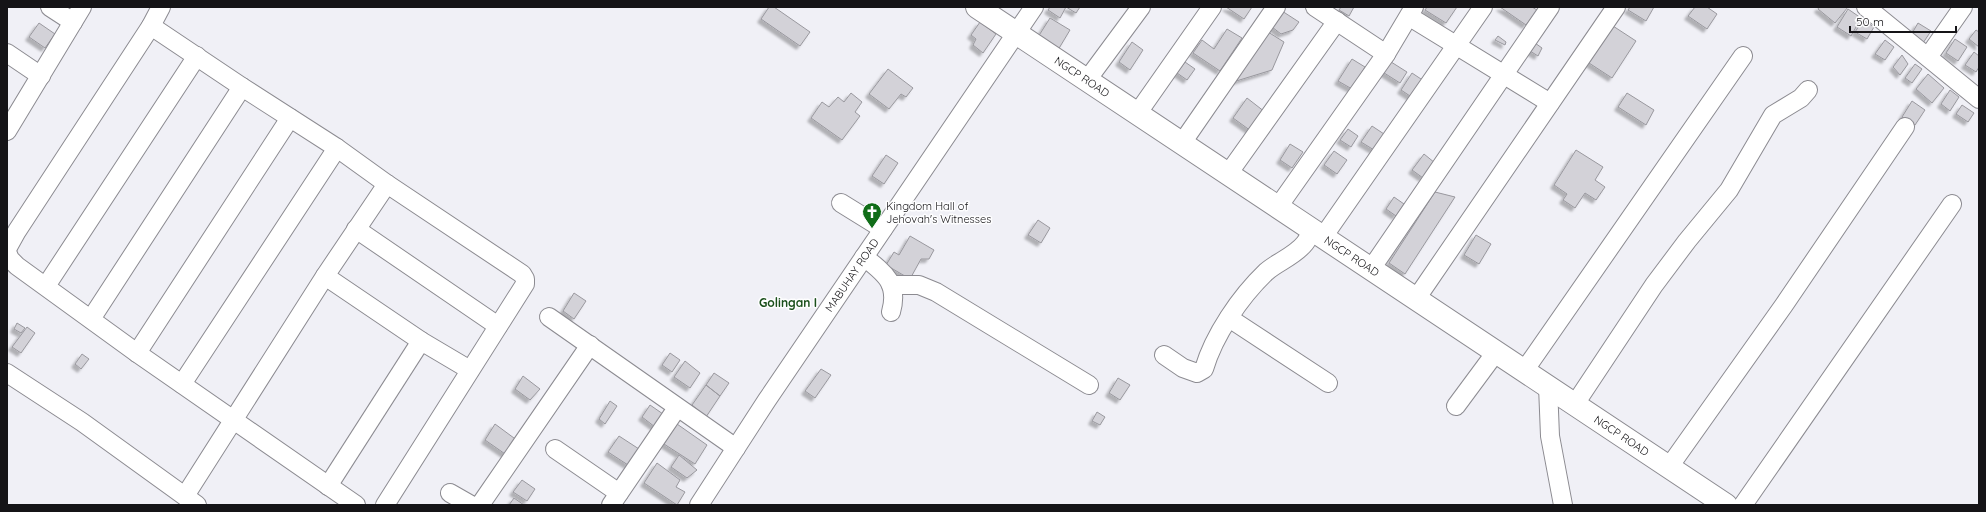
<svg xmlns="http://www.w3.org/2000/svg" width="1986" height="512" font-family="Quicksand,sans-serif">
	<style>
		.building { fill: #d3d2d8; stroke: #99989e; filter: url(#shadow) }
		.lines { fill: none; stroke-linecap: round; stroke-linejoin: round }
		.minor-casing { stroke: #8c8b91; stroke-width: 20 }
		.major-casing { stroke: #8c8b91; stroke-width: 24 }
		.minor { stroke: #fff; stroke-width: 18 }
		.major { stroke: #fff; stroke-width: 22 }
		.labels { text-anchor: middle; stroke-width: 3; stroke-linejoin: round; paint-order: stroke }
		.street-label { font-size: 11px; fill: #151417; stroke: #fefeff }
		.poi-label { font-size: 11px; fill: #151417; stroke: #fefeff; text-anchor: start }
		.neighbourhood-label { font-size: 12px; font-weight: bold; fill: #1a4f1b; stroke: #fefeff }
	</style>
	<defs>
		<filter id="shadow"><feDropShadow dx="-3.5" dy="3.5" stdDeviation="1" flood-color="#0004"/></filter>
	</defs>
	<rect width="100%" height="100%" fill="#f0f0f6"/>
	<path class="building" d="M769,7H774L810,32L800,46L761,19Z
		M1050,7H1080L1076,13L1066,7L1060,18L1048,10Z
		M1226,7H1252L1244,19Z
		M1341,7H1354L1349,16L1339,10Z
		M1427,7H1457L1446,23L1425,10Z
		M1500,7H1532L1537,10L1526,25Z
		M1630,7H1654L1646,21L1628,10Z
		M1695,7H1707L1717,14L1707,29L1688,16Z
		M1819,7H1848L1835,23L1818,9Z
		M1848,9L1861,18L1851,36L1837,27Z
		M1282,11L1299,22L1293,30L1281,34L1272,27Z
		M1050,18L1070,30L1058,50L1038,37Z
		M1863,20L1874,27L1867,39L1855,32Z
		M980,22L996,34L983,53L973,45L976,39L971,35Z
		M39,23L55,34L45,48L29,37Z
		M1918,23L1931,31L1923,43L1911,35Z
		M1613,26L1636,41L1612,78L1589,63Z
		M1227,29L1242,38L1220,71L1193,53L1202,40L1214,49Z
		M1976,30L1979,32V47L1969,39Z
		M1268,32L1284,42L1272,70L1233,82Z
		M1498,36L1506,42L1505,45L1495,40Z
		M1955,39L1967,47L1958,61L1946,53Z
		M1885,40L1894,47L1885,60L1875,54Z
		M1132,42L1143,50L1130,70L1119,62Z
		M1535,43L1542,48L1538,56L1530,51Z
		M1974,52L1979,56V67L1976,72L1965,65Z
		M1902,55L1908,64L1900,75L1893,67Z
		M1352,59L1365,67L1352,89L1338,81Z
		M1388,60L1407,72L1400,83L1381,71Z
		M1185,62L1195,69L1187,80L1177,73Z
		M1915,64L1922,69L1912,83L1905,78Z
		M888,69L913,88L906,97L901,94L889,109L869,94Z
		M1412,73L1427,83L1416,100L1401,90Z
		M1928,74L1944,88L1932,103L1916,89Z
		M1950,90L1959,97L1950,111L1941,104Z
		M851,93L862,102L855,112L860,116L842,140L811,118L822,102L829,107L838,97L844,102Z
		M1627,93L1654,110L1646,125L1618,107Z
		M1247,98L1265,112L1251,131L1233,118Z
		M1912,101L1925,110L1915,125L1902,117Z
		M1962,105L1974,113L1968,122L1956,114Z
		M1372,126L1384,134L1374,150L1361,142Z
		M1348,129L1358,136L1351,147L1340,140Z
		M1290,144L1303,152L1292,168L1280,160Z
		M1576,150L1603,167L1595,180L1605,187L1596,200L1585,193L1575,208L1563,200L1567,194L1554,185Z
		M1334,151L1347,160L1337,174L1324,165Z
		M1424,154L1435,163L1423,178L1412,170Z
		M886,155L898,163L884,184L872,176Z
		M1435,192L1455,197L1405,274L1389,263Z
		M1394,197L1404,204L1396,216L1386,209Z
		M1038,220L1050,228L1041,243L1028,235Z
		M1476,235L1491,244L1479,264L1464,255Z
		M910,236L934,250L929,259H921L910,279L886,265L894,252L899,255Z
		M574,293L586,301L574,319L563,311Z
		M17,323L25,328L21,333L14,329Z
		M27,327L35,333L21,353L12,347Z
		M670,353L680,360L672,372L662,365Z
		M82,354L89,359L81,369L75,364Z
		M685,361L700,373L690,388L674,377Z
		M821,369L831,375L815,398L805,391Z
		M714,373L729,383L720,396L706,385Z
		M523,376L540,389L530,400L515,389Z
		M1118,378L1130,385L1120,400L1109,393Z
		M706,385L720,396L706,417L692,405Z
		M610,401L617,406L605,424L599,419Z
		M650,405L663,414L655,427L642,417Z
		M1097,412L1105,417L1100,425L1092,421Z
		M495,424L518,441L508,456L485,440Z
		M677,424L707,445L695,464L664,444Z
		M619,436L639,449L628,465L608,452Z
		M679,455L697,470L687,478L671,467Z
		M657,463L680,480L676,487L685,492L677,505L644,483Z
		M522,480L535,489L527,501L513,492Z
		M514,498L524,505H509Z"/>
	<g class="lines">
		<g class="minor-casing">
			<g id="minor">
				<path d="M50,7L73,22"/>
				<path d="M1315,7L1386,54"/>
				<path d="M1866,7L1979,99"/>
				<path d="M1410,17L1550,103"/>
				<path d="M151,26L242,87L337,148L387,184L522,274L525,279V284L385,505"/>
				<path d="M7,53L41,76"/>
				<path d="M1928,57L1963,7"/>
				<path d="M1087,80L1141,7"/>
				<path d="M1137,114L1212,7"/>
				<path d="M7,131L82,7"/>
				<path d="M1182,143L1276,7"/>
				<path d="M1228,174L1337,21"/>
				<path d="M841,203L883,229"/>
				<path d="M1278,207L1386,54L1414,7"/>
				<path d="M356,229L498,326"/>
				<path d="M1323,237L1483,7"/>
				<path d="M7,249L17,231L151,26L161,7"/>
				<path d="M7,252L10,259L17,266L137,353L356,505"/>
				<path d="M864,257C885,273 899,284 891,312"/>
				<path d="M1371,269L1550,7"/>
				<path d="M325,276L421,341L470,370"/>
				<path d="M891,285H919L936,292L1089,385"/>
				<path d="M46,286L197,56"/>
				<path d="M1416,299L1616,7"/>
				<path d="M549,317L736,448"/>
				<path d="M1229,318L1328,383"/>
				<path d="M91,319L242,87"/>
				<path d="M137,353L290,118"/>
				<path d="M1164,355L1183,368L1197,373L1204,369C1214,335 1240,297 1266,272C1277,262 1295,256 1305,243C1308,239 1310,234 1312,230"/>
				<path d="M1524,371L1743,56"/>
				<path d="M7,373L82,422L197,505"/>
				<path d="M182,384L337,148"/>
				<path d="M1548,386L1550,436L1563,505"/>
				<path d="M1575,404L1654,285L1687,241L1729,190L1773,115L1801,98L1808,90"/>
				<path d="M1456,406L1496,352"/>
				<path d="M555,449L619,493"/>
				<path d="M1669,467L1784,305L1905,127"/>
				<path d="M328,486L421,341"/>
				<path d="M450,493L471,505"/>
				<path d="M185,496L325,276L387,184"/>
				<path d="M480,505L590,345"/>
				<path d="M611,505L677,408"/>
				<path id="s1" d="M699,505L767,400L1034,7"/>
				<path d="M1743,505L1952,204"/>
			</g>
		</g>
		<g class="major-casing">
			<g id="major">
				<path id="s2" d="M977,7L1726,505"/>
			</g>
		</g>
		<use href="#minor" class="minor"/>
		<use href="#major" class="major"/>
	</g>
	<defs>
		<g id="church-pin" transform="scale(1)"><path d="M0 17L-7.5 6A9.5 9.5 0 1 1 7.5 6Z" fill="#106d18" stroke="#fefeff"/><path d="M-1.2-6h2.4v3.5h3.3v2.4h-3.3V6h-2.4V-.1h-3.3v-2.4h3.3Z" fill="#fff"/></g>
	</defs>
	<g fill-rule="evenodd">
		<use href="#church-pin" x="872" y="212"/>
	</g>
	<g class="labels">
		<g class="street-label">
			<text dy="4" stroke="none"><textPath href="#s2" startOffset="126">NGCP ROAD</textPath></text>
			<text dy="4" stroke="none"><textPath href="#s2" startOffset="450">NGCP ROAD</textPath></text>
			<text dy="4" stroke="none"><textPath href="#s1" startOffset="276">MABUHAY ROAD</textPath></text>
			<text dy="4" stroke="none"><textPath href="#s2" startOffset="774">NGCP ROAD</textPath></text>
		</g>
		<g class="poi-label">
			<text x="886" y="210">Kingdom Hall of<tspan x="886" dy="13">Jehovah's Witnesses</tspan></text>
		</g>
		<g class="neighbourhood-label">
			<text x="788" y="307">Golingan I</text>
		</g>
	</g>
	<rect width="1986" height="512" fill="none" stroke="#151417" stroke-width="16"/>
	<path d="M1850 26v6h106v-6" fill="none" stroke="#151417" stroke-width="2"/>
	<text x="1856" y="26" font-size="12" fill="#151417" stroke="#fefeff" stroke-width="3" paint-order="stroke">50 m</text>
</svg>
